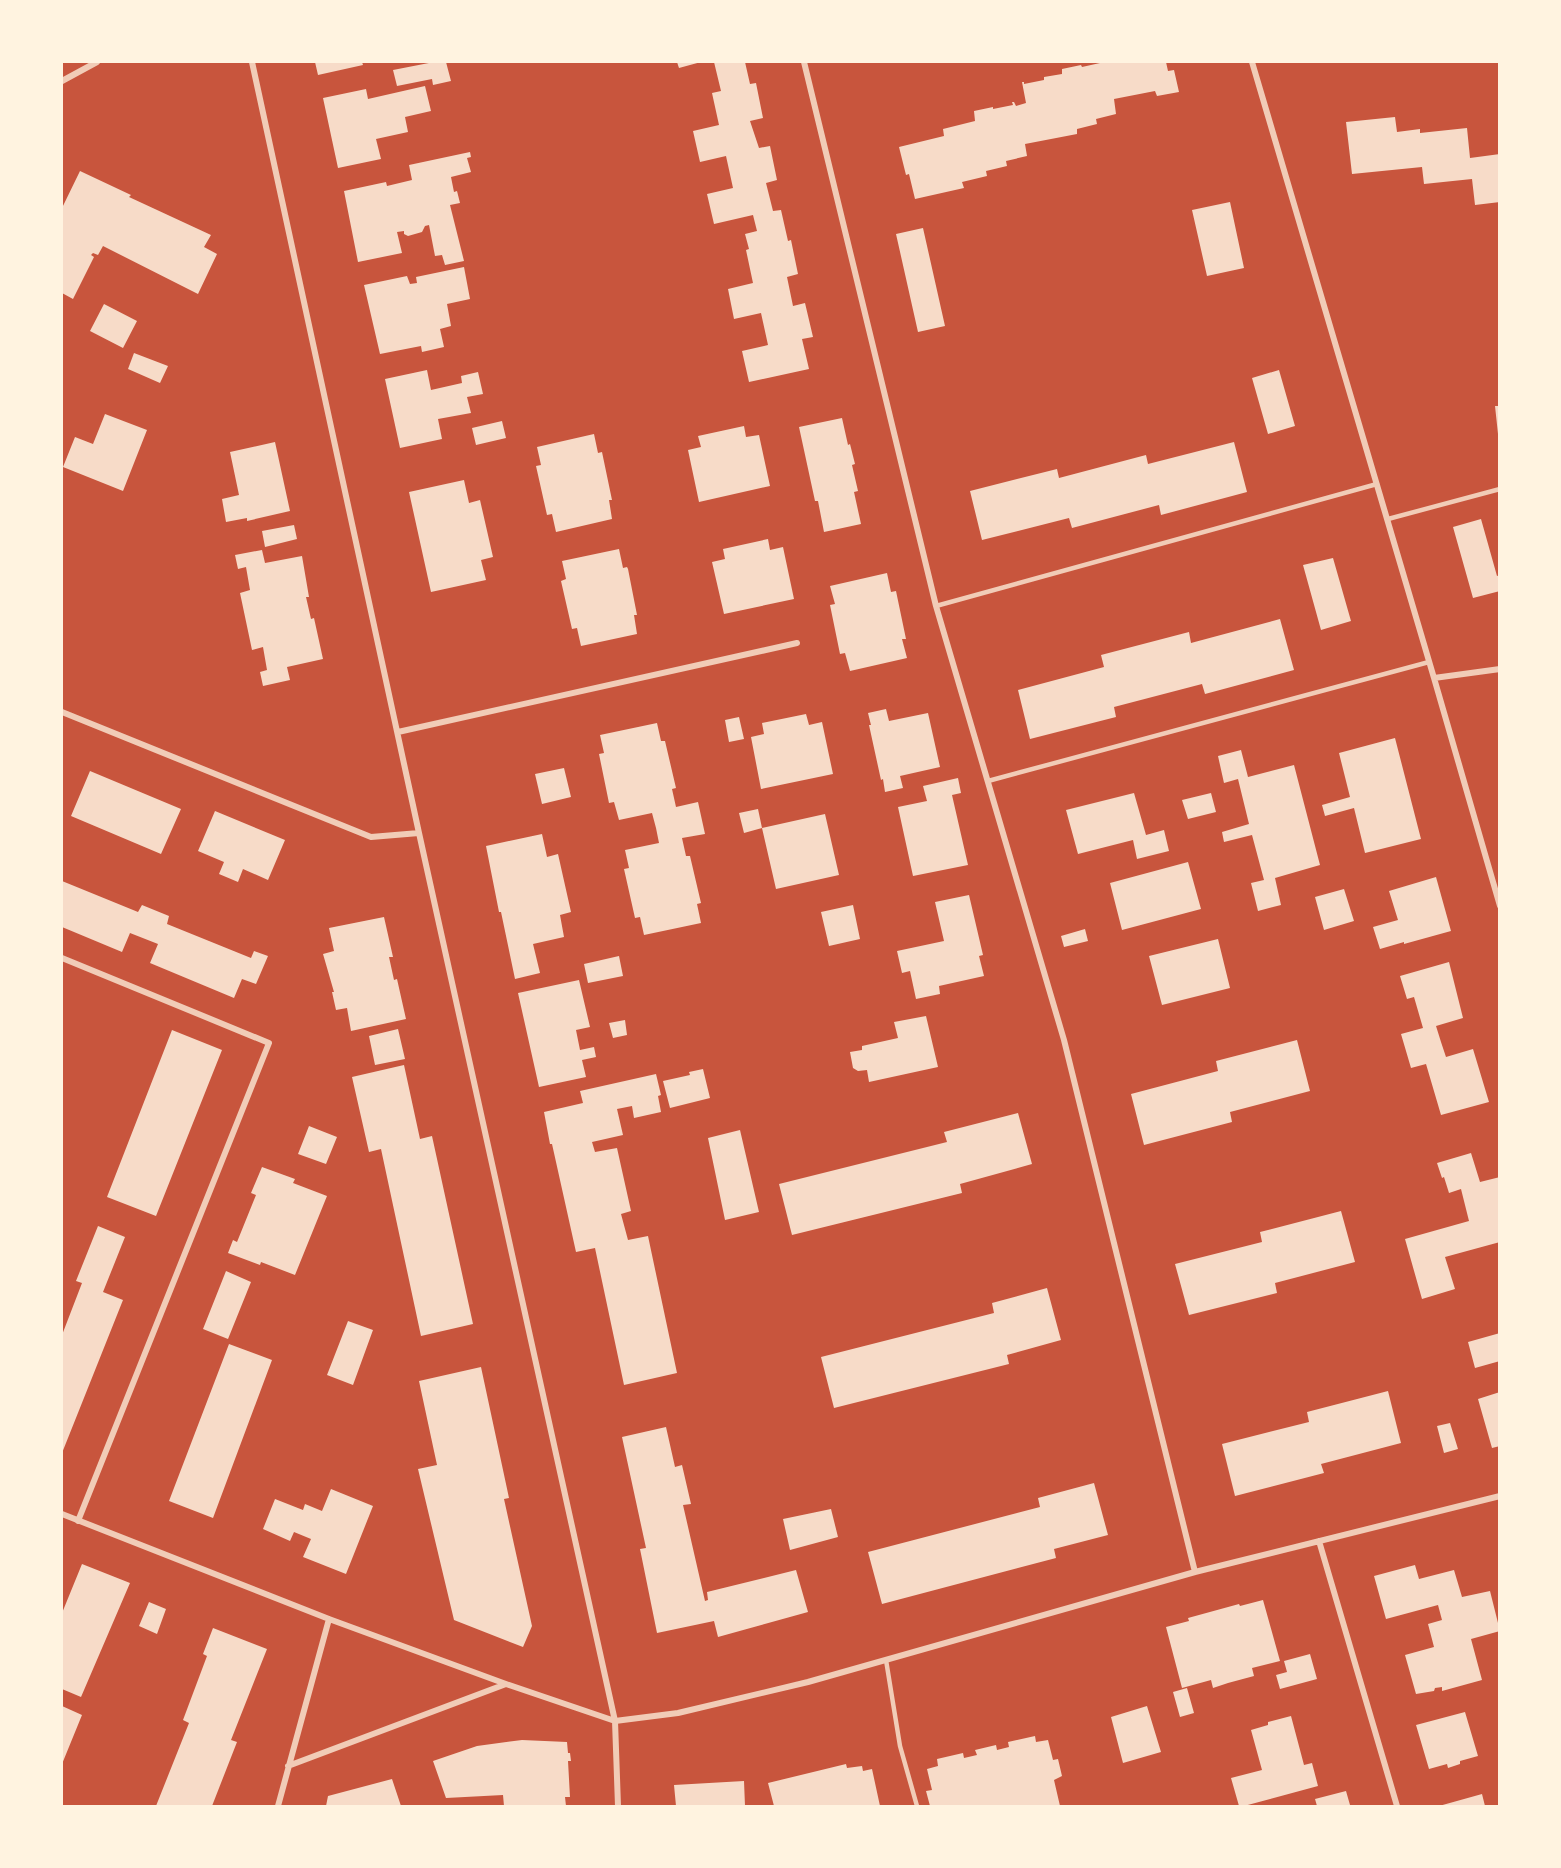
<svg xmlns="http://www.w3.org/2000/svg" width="1561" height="1868" font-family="Jost,sans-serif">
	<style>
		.building { fill: #f7dbc8 }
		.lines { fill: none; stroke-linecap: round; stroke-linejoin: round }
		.service { stroke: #f1ccb7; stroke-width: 4.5 }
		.minor { stroke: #f1ccb7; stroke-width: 6 }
	</style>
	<rect width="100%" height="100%" fill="#c8553d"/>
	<path class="building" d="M315,62H362L363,65L318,75Z
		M434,62H446L451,81L433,85L432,79L397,86L393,70Z
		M677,62H701L679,68Z
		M714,62H745L750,84L756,83L763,118L750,121L759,148L770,146L777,180L766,183L773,211L781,210L788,241L791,240L798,274L787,277L793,306L805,303L813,337L802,339L809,369L749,382L742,351L768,345L761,313L734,319L728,289L753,283L746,250L749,249L745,234L757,231L753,215L714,224L707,194L733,188L726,156L700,162L693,131L719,125L712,93L721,91Z
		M1100,62H1104V63L1112,62H1166L1168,71L1174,70L1179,92L1157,96L1155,91L1114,99L1116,114L1096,119L1097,124L1077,129V134L1025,144L1027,156L1006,161L1007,166L986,171L987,176L962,182L964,188L915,199L909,174L906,175L899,147L944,136L943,129L975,121L974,111L993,107V109L1013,105L1012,102H1014L1016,106L1026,103L1022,82H1024V84L1044,80V77L1062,74V69L1081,65L1082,67L1100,63Z
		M425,86L431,111L405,117L408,132L376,139L381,159L338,168L323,98L366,89L368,99Z
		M1395,117L1397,132L1420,129V133L1467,128L1470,158L1500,154V202L1475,205L1472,179L1424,184L1422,167L1352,174L1346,122Z
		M470,152L471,157L467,158L471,172L451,177L454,192L457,191L460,203L450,205L464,261L445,265L442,255L435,256L429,225L425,226L422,232L408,236L404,234V231L397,232L402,253L358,262L344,191L386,182L387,186L412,180L409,165Z
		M80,171L131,195L129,197L211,235L204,247L217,254L198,294L103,246L98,255L93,253L91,255L94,257L73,299L62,293V208Z
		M1230,202L1244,268L1207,276L1192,210Z
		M923,228L945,326L918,332L896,234Z
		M464,267L470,299L447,304L451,326L440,329L444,347L422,352L421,346L380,354L364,285L407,276L410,284L417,283L416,277Z
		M104,304L137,321L123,348L90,331Z
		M134,353L168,366L160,383L128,369Z
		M427,370L431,390L462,383L461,376L478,372L483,394L467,397L471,413L438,419L442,439L400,448L385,379Z
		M1279,370L1295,426L1268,434L1252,378Z
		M1495,406H1500V434H1498Z
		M105,414L147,430L123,491L63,467L75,437L93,444Z
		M842,418L848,445L850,444L855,464L852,465L858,491L854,492L861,524L824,532L818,501H815L799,427Z
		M502,421L506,438L476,445L472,428Z
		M744,426L746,437L759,435L770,486L699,502L688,450L701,447L698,436Z
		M594,434L598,453L602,452L612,500H609L612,519L556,532L552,514L547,515L536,466L541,465L537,447Z
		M275,442L290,511L247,521V518L226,522L222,499L239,495L230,452Z
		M1234,442L1247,492L1161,515L1159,505L1072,528L1069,518L982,540L970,491L1057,469L1059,478L1146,455L1148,464Z
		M464,480L469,503L480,500L493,557L481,560L486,580L431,592L409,492Z
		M1481,519L1497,576L1500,575V591L1473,598L1453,527Z
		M294,525L297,539L265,547L262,531Z
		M768,539L770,550L783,547L794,599L724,614L712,562L725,559L723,549Z
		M619,549L623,568L627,567L628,569L637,615H634L637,634L581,646L577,628L572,629L561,581L566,579L562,561Z
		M262,550L265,563L302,556L309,597H306L311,619L314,618L323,659L287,667L290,680L263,686L260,672L267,670L263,647L252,650L240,593L250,590L246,567L238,569L235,555Z
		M1333,558L1351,621L1321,630L1303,565Z
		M887,573L891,592L896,591L906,639H902L907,658L850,671L845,653L840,654L830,605L835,604L830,586Z
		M1280,619L1294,670L1205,694L1202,684L1114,707L1116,717L1030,739L1018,690L1104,667L1101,655L1189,632L1191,643Z
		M886,709L889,721L928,713L940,767L900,776L903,788L885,792L883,779L881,780L869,725H871L868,713Z
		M806,714L809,725L822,722L833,774L761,789L751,737L764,734L762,723Z
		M739,717L744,739L729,742L725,720Z
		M657,723L661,741H665L676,788L672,789L676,807L698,802L705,834L682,838L686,856H690L701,903L697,904L701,923L644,935L640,917L635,918L624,869L629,868L625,850L659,843L656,828L652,813L619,820L614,802L609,803L599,754L604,753L600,735Z
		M1395,738L1421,839L1365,853L1354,808L1325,816L1322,805L1350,797L1339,753Z
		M1241,750L1248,777L1294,765L1320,865L1275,878L1281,905L1258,911L1251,883L1264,880L1252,835L1224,842L1222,832L1249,824L1238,779L1224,783L1218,756Z
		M564,768L571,797L542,804L535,774Z
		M90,771L181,809L161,854L71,816Z
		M958,778L961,793L952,795L968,865L913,876L898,807L927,801L923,786Z
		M1134,793L1146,835L1164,830L1169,851L1137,859L1133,840L1078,854L1066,810Z
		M1211,793L1216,812L1188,819L1182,800Z
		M758,809L762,828L744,833L739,813Z
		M215,811L285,840L268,880L243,869L238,882L219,874L224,862L198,851Z
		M825,814L839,875L776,889L762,828Z
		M542,834L547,857L558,854L571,912L560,915L564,937L533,944L540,973L515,979L501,912H499L486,846Z
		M1188,862L1201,909L1122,930L1110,883Z
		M1436,877L1451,931L1404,944V942L1380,949L1373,927L1398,920L1389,891Z
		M62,881L138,912L142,905L169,916L167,924L251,958L254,951L268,956L256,984L242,979L234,998L150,963L158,944L130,933L122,952L62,927Z
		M1344,889L1354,921L1324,930L1315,897Z
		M969,895L983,955L979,956L984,976L939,986L940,994L916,999L910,971L902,973L897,951L944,941L935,902Z
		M853,905L860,939L829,946L821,912Z
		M384,917L393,957H389L394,980L397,979L406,1019L351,1031L347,1008L336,1010L332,992H334L323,954L334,951L329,928Z
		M1085,929L1088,941L1064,947L1061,936Z
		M1218,939L1230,988L1162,1005L1149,956Z
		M619,956L623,976L588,983L584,964Z
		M1449,962L1463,1018L1436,1026L1441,1042L1446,1057L1473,1049L1489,1102L1441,1115L1426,1064L1411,1068L1401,1034L1423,1028L1414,997L1407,999L1400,976Z
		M579,980L590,1027L576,1030L580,1050L594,1047L596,1057L582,1060L586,1077L539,1087L518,993Z
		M926,1016L938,1067L869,1082L867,1070L858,1071L853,1068L850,1052L862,1050V1046L898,1038L894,1022Z
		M625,1020L627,1035L613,1038L609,1023Z
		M398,1029L405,1059L375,1065L369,1036Z
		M172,1030L222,1050L156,1216L107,1197Z
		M1297,1040L1310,1091L1230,1112L1232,1122L1144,1145L1131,1094L1218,1071L1216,1061Z
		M404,1065L420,1139L432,1136L473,1324L421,1336L381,1149L369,1152L352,1077Z
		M703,1069L710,1098L670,1108L663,1081L690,1075L689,1072Z
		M656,1074L661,1095L658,1096L661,1112L634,1118L632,1106L617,1109L623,1135L592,1142L595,1152L617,1148L631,1211L621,1214L628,1240L648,1236L677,1373L624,1385L595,1248L576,1252L552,1144H550L544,1112L583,1103L580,1091Z
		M1018,1113L1032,1164L960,1184L962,1193L792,1235L779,1184L947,1142L944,1132Z
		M309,1126L337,1137L326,1164L298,1154Z
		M740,1130L759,1212L725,1220L708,1138Z
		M1471,1153L1480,1182L1500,1177V1242L1445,1257L1455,1289L1422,1299L1405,1239L1469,1221L1461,1189L1449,1193L1444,1177L1442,1178L1437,1163Z
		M262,1167L295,1179L293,1183L327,1196L295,1275L261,1262L260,1265L228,1253L233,1240L237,1242L256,1195L251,1193Z
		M1341,1211L1355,1262L1275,1283L1277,1293L1189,1315L1175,1264L1262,1242L1260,1232Z
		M98,1226L125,1237L103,1292L123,1300L62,1453V1335L82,1283L76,1281Z
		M226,1271L251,1282L228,1339L203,1329Z
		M1047,1288L1061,1340L1007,1355L1009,1364L834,1408L821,1357L994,1313L992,1303Z
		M348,1321L373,1330L353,1385L327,1375Z
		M1500,1333V1361L1475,1368L1468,1342Z
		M229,1344L272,1360L213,1518L169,1501Z
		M481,1367L509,1498L504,1499L532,1626L523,1647L454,1620L418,1469L437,1465L419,1381Z
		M1388,1391L1401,1443L1321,1464L1324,1473L1235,1496L1222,1444L1309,1422L1307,1412Z
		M1500,1392V1446L1492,1448L1478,1399Z
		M1450,1423L1458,1449L1444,1453L1437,1426Z
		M666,1427L675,1467L682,1465L691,1504L683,1505L705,1601L708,1600L707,1592L796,1570L808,1612L718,1637L714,1621L657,1633L640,1549L646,1548L622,1437Z
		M1094,1483L1108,1535L1054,1549L1056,1558L882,1604L868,1552L1040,1507L1038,1498Z
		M331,1489L373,1506L346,1574L303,1557L311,1539L294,1532L290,1541L263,1529L275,1499L303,1510L305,1504L322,1511Z
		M831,1509L838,1537L790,1550L783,1519Z
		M82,1564L130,1583L81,1697L62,1689V1613Z
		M1415,1565L1419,1579L1454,1570L1462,1597L1490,1591L1500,1631L1471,1639L1482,1680L1442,1691V1687L1435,1688L1434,1691L1416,1694L1405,1655L1434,1647L1428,1624L1442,1620L1438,1605L1386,1619L1374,1576Z
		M1263,1600L1280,1661L1252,1668L1254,1676L1228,1683L1213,1688L1211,1680L1182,1688L1166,1627L1189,1621L1188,1618L1239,1604L1240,1606Z
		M149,1602L166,1609L157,1634L139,1626Z
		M213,1628L267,1649L231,1740L237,1742L212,1806H156L189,1723L183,1720L207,1656L203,1654Z
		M1310,1654L1317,1679L1280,1689L1276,1675L1287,1672L1284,1661Z
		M1187,1688L1194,1713L1180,1717L1173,1692Z
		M62,1706L82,1715L62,1764Z
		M1147,1706L1161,1752L1123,1763L1111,1717Z
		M1465,1712L1478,1756L1460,1761V1764L1448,1768L1447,1764L1429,1769L1416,1725Z
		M1291,1716L1304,1765L1312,1763L1318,1786L1244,1806H1239L1231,1778L1262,1770L1251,1730L1268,1725V1722Z
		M1035,1736L1036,1742L1048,1740L1053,1760L1058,1759L1062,1776L1054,1780L1060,1806H930L926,1791L932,1790L927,1769L938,1766L937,1759L963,1753L964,1758L977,1755L975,1750L996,1745L997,1750L1009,1747L1008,1742Z
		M522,1740L567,1742L568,1753H570L571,1761H568L570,1797H565L566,1806H504L503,1795L446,1798L433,1761L477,1746Z
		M846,1764L847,1768L862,1766L863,1771L872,1769L880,1806H774L768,1783Z
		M392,1779L401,1806H326L328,1796Z
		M744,1781L745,1806H676L674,1785Z
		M1346,1791L1350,1805L1317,1806L1315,1799Z
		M1482,1794L1485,1806H1439Z"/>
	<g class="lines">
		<path class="service" d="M1388,519L1500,489
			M936,606L1377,484
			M988,781L1429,662
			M886,1660L900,1746L917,1806"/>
		<path class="minor" d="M252,62L419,833L615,1721L618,1806
			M804,62L936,606L1064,1040L1195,1572
			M1252,62L1434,678L1500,906
			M62,81L97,62
			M1434,678L1500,669
			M62,712L371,837L419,833
			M398,732L797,643
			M62,958L269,1043L78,1521
			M62,1514L329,1619L506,1684L615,1721L678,1713L808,1682L1195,1572L1500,1496
			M1319,1541L1397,1806
			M288,1766L506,1684
			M278,1806L329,1619"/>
	</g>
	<rect width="1561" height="1868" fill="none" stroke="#fff3e0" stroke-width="126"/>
</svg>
